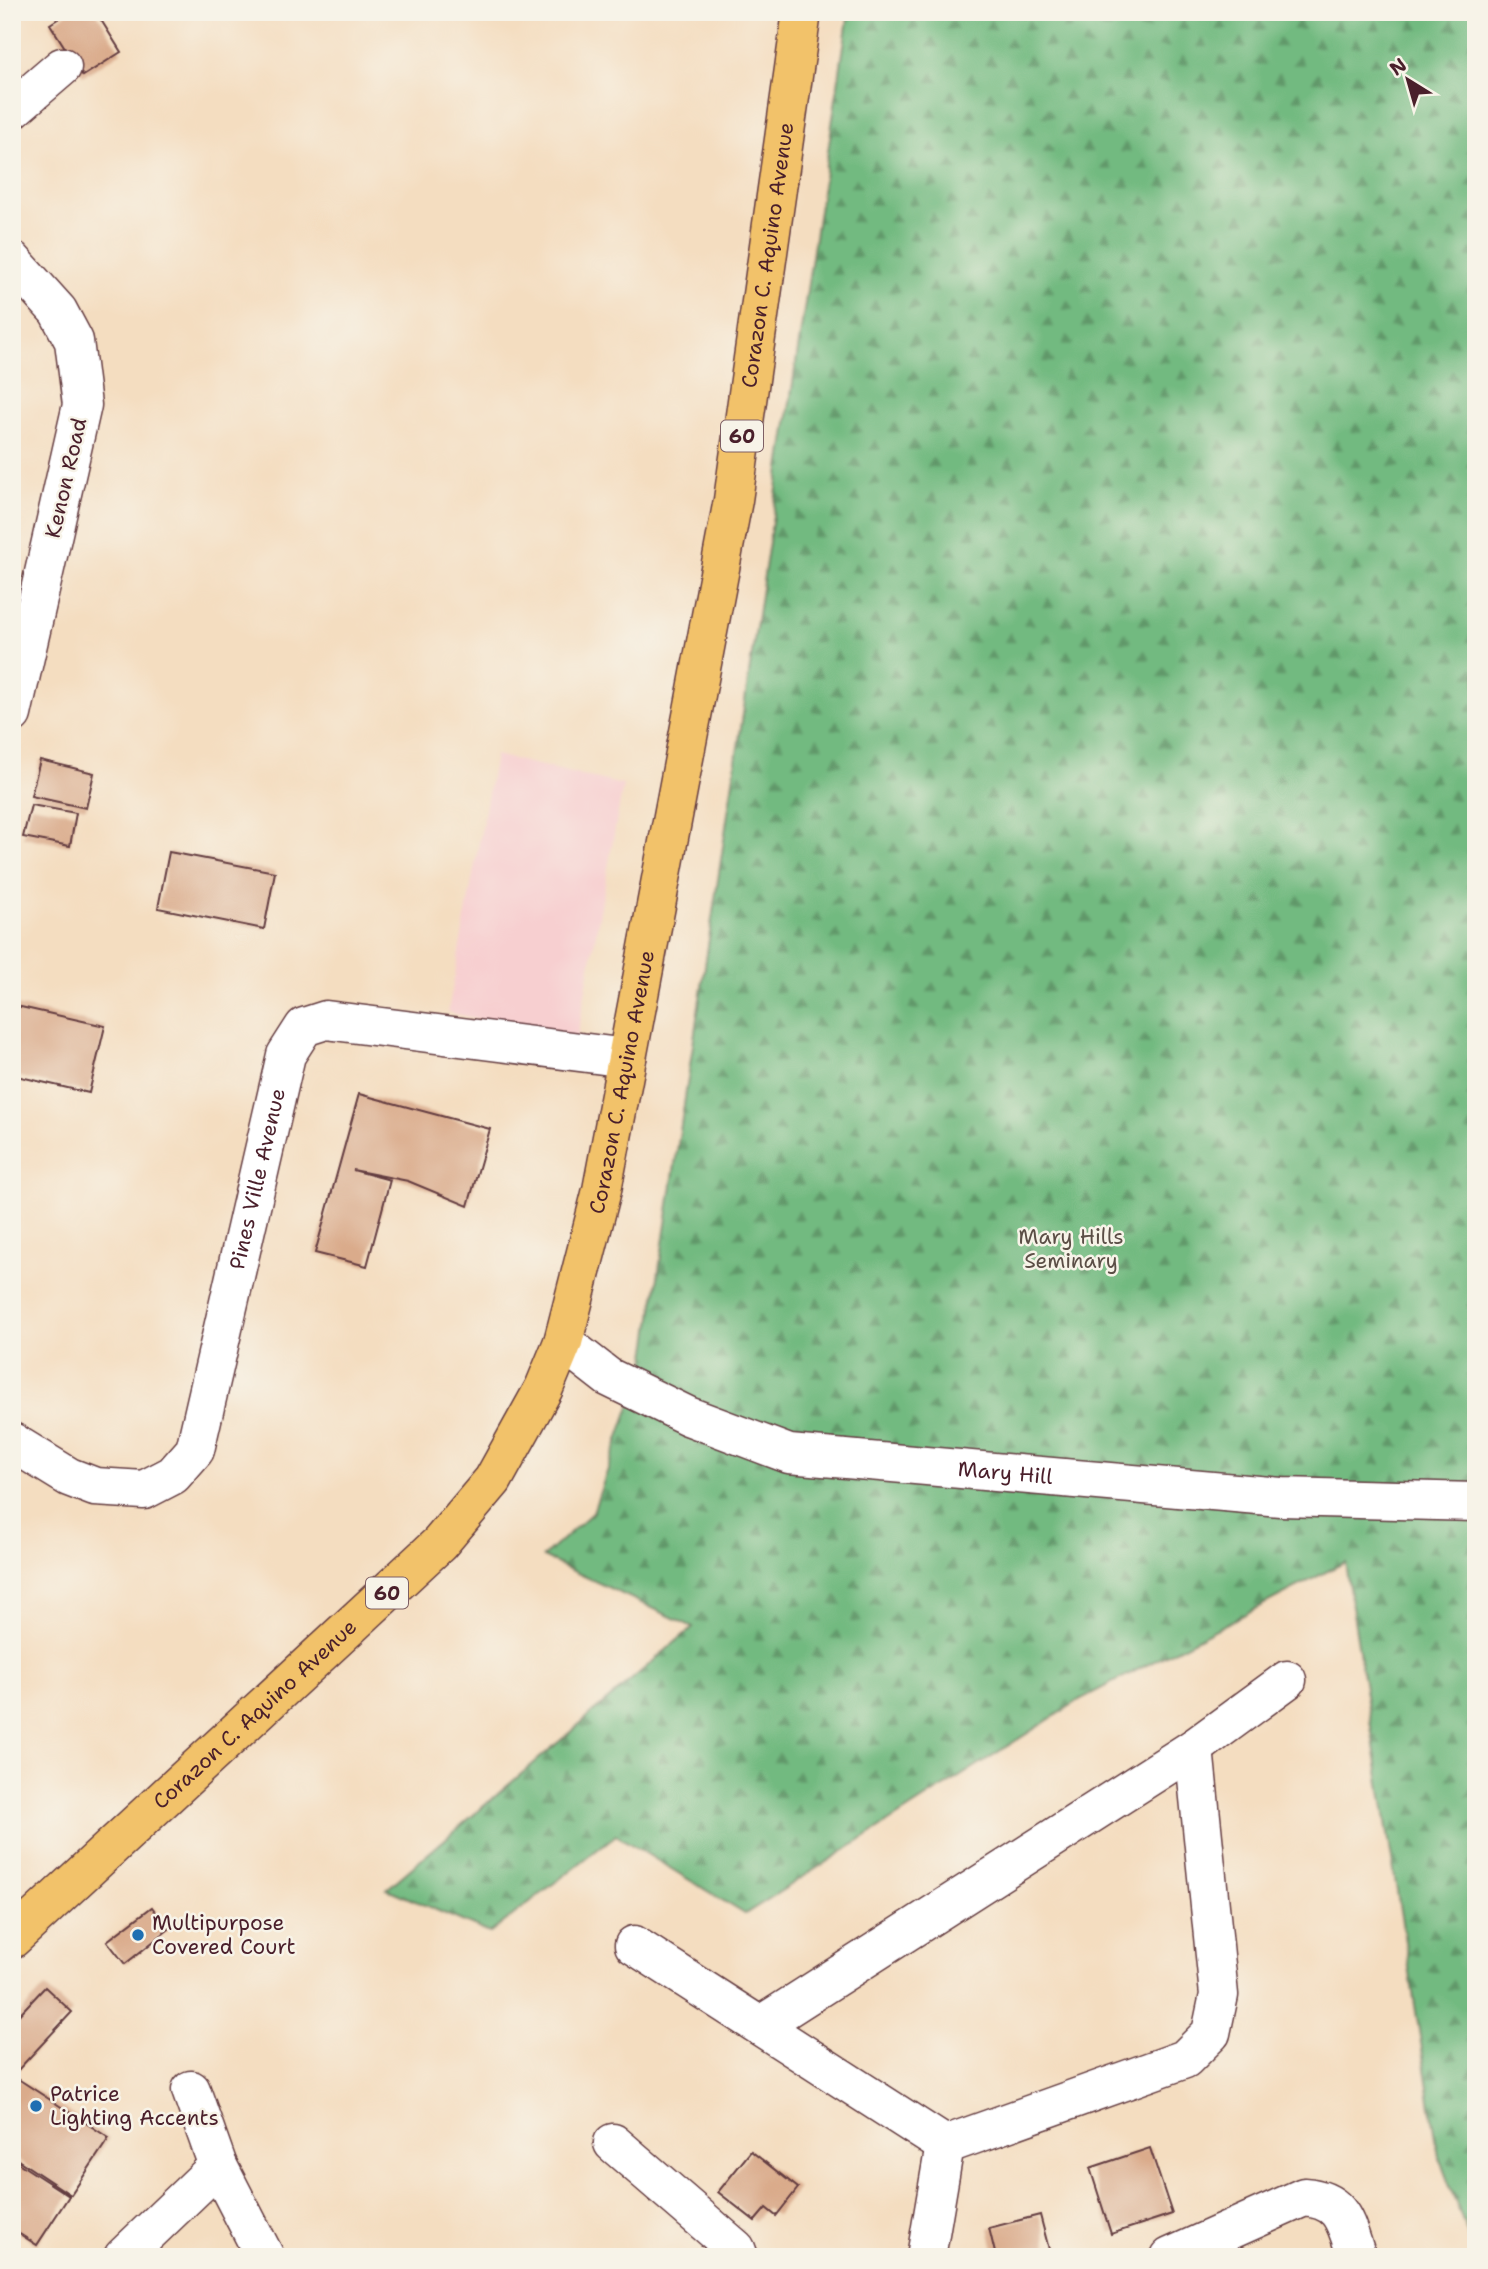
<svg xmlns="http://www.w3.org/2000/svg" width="1488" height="2269" font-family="'Shantell Sans',sans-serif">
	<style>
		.built { fill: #f7cfd0 }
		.forest { fill: url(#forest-firs); stroke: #5e6c56; stroke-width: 2 }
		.building { fill: #daab8b }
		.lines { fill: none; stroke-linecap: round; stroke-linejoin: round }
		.minor-casing { stroke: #643c41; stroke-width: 41 }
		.major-casing { stroke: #643c41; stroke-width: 41 }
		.minor { stroke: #fff; stroke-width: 38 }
		.major { stroke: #f2c26a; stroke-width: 38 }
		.poi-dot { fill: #1f6fb2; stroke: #f7f3e8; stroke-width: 2.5 }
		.labels { text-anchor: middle; stroke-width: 5; stroke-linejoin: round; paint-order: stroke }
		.shield { fill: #f7f3e8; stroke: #7e5f64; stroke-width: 2 }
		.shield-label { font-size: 19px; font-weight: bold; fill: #4a1f2b }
		.street-label { font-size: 21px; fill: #4a1f2b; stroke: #f7f3e8 }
		.park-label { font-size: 21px; fill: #5b4e46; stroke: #f7f3e8 }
		.poi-label { font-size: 21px; fill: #4a1f2b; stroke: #f7f3e8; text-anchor: start }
	</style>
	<defs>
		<pattern id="forest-firs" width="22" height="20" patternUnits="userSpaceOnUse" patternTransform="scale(1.75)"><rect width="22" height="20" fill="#72ba80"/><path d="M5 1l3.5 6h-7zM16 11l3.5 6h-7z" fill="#609769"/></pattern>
	</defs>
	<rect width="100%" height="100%" fill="#f7f3e8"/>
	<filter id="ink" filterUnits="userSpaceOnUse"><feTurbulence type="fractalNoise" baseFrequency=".0143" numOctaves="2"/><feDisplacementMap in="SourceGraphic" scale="14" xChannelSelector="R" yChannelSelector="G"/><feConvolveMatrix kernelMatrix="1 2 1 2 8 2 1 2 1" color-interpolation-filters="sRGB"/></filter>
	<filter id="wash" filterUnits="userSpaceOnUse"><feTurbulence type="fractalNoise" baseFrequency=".00686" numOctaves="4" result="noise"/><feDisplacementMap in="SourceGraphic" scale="28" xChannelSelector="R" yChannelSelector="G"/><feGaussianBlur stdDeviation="1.57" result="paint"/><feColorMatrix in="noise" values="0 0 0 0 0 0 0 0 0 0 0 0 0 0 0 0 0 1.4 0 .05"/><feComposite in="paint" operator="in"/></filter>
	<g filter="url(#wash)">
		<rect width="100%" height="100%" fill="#f4ddc0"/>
		<path class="built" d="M495,755L623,785L576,1043L448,1012Z"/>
		<path class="forest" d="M849,12H1476V2257L1439,2157L1345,1562L1081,1699L745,1914L616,1835L490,1933L387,1889L693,1627L543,1557L593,1512L645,1363Z"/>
		<g id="blocks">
			<path class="building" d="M69,12H96L121,52L83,76L50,24Z
				M40,760L94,773L86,808L31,796Z
				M31,805L76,813L70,846L23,837Z
				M169,852L275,872L264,929L158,908Z
				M12,1005L105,1026L89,1093L12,1075Z
				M359,1094L490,1129L468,1206L408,1181L353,1170L390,1180L367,1266L315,1253Z
				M152,1907L169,1929L125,1964L107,1941Z
				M45,1987L72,2012L16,2072L12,2068V2022Z
				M12,2075L109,2138L71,2195L12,2156Z
				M1150,2148L1172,2214L1111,2234L1090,2168Z
				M751,2151L798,2188L776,2216L766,2208L755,2221L718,2192Z
				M12,2159L69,2196L37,2245L12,2229Z
				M1040,2215L1051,2257H996L989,2228Z"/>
		</g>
	</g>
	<g filter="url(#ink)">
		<use href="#blocks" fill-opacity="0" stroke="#643c41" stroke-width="2"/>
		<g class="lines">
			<g class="minor-casing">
				<g id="minor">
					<path d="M12,110L62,67"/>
					<path d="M12,260L58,311L74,341L82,405L12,714"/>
					<path id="s1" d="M563,1342L608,1377L688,1416L789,1454L1281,1497L1476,1502"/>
					<path id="s2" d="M12,1442L69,1477L95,1487L144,1490L173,1475L195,1450L286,1055L304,1027L326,1020L627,1058"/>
					<path d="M634,1945L945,2145"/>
					<path d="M761,2025L1194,1748L1287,1680"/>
					<path d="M191,2090L218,2166L265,2257"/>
					<path d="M613,2143L736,2249L739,2257"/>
					<path d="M123,2257L218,2166"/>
					<path d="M926,2257L945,2145L1185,2059L1211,2033L1219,1995L1194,1748"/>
					<path d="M1170,2257L1304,2197C1344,2200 1345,2224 1357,2257"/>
				</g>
			</g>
			<g class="major-casing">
				<g id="major">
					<path id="s3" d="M12,1939L439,1544L493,1480L544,1388L563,1342L602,1190L733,500L802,12"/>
				</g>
			</g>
			<use href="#minor" class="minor"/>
			<use href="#major" class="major"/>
		</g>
	</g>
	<g class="poi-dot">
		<circle cx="138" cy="1935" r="7"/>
		<circle cx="36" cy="2106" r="7"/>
	</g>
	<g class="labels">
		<g class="shield">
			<rect x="721" y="420.5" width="42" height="31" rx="5"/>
			<rect x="366" y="1577.5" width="42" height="31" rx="5"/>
		</g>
		<g class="shield-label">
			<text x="742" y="443">60</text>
			<text x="387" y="1600">60</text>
		</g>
		<g class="street-label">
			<text dy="7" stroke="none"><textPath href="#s3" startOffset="1927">Corazon C. Aquino Avenue</textPath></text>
			<text transform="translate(66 478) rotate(-77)" y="7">Kenon Road</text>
			<text dy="7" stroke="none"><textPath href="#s3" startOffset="1087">Corazon C. Aquino Avenue</textPath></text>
			<text dy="7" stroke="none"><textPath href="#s2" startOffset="488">Pines Ville Avenue</textPath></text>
			<text dy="7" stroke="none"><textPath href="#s1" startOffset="471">Mary Hill</textPath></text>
			<text dy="7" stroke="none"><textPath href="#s3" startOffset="331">Corazon C. Aquino Avenue</textPath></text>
		</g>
		<g class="park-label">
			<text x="1071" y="1244">Mary Hills<tspan x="1071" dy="24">Seminary</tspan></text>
		</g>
		<g class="poi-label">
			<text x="152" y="1930">Multipurpose<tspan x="152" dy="24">Covered Court</tspan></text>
			<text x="50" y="2101">Patrice<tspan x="50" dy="24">Lighting Accents</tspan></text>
		</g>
	</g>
	<rect width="1488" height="2269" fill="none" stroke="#f7f3e8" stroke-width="42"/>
	<g transform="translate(1408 80) rotate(323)" stroke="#f7f3e8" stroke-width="5" paint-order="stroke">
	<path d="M0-5L12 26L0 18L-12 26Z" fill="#4a1f2b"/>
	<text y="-10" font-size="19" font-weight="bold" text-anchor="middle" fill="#4a1f2b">N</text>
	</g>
</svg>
